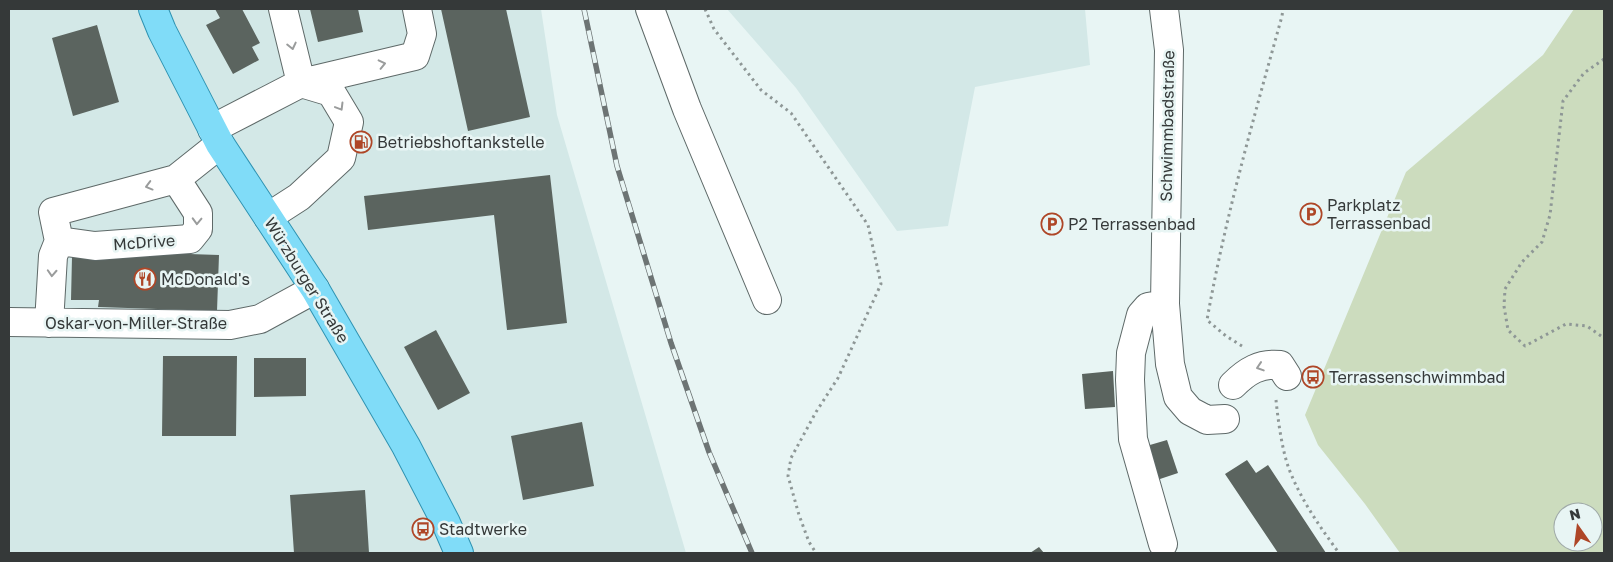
<svg xmlns="http://www.w3.org/2000/svg" width="1613" height="562" font-family="'Golos Text',sans-serif">
	<style>
		.built { fill: #d3e8e7 }
		.green { fill: #ccdcbe; fill-rule: evenodd }
		.building { fill: #5b645f }
		.lines { fill: none; stroke-linecap: round; stroke-linejoin: round }
		.minor-casing { stroke: #5e6968; stroke-width: 30 }
		.major-casing { stroke: #2f93b2; stroke-width: 30 }
		.path { stroke: #8e9796; stroke-width: 3; stroke-dasharray: 2.5 4; stroke-linecap: butt }
		.minor { stroke: #fff; stroke-width: 28 }
		.major { stroke: #80dcf8; stroke-width: 28 }
		.rail-casing { stroke: #6d7474; stroke-width: 5.5 }
		.rail { stroke: #e8f5f4; stroke-width: 4; stroke-dasharray: 11; stroke-linecap: butt }
		.oneway { stroke: #9a9c9c }
		.labels { text-anchor: middle; stroke-width: 5; stroke-linejoin: round; paint-order: stroke }
		.street-label { font-size: 16px; fill: #353939; stroke: #e8f5f4 }
		.poi-label { font-size: 16px; fill: #353939; stroke: #e8f5f4; text-anchor: start }
	</style>
	<rect width="100%" height="100%" fill="#e8f5f4"/>
	<path class="built" d="M9,9H541L557,115L686,553H9Z
		M727,9H1085L1090,65L975,87L948,226L897,231L796,88Z"/>
	<path class="green" d="M1574,9H1604V553H1400L1365,504L1318,445L1305,415L1406,172L1543,55ZM1563,512H1593V542H1563Z"/>
	<path class="building" d="M215,9H242L260,43L252,47L259,60L233,74L206,25L220,18Z
		M310,9H358L363,32L318,42Z
		M441,9H506L530,117L468,131Z
		M97,25L119,102L73,116L52,38Z
		M550,175L567,323L507,330L494,215L368,230L364,196Z
		M99,251L219,255L217,311L98,307L99,300H71L72,257L99,258Z
		M436,330L470,393L438,410L404,347Z
		M163,356H237L236,436H162Z
		M254,358H306V396L254,397Z
		M1113,371L1115,407L1085,409L1082,374Z
		M582,422L594,486L523,500L511,436Z
		M1167,440L1178,473L1154,481L1143,447Z
		M1247,460L1256,473L1268,465L1326,553H1278L1225,474Z
		M365,490L369,553H294L290,495Z
		M1039,547L1044,553H1030Z"/>
	<g class="lines">
		<g class="minor-casing">
			<path id="minor" d="M283,9L301,83
				M650,9L687,109L767,300
				M1164,9L1169,50L1165,304L1170,364L1178,397L1190,411L1207,420L1225,419
				M212,129L301,83L415,56L422,34L417,9
				M268,217L299,197L341,158L349,122L331,92L301,83
				M59,241L95,246L190,239L198,229V213L176,179
				M9,322L230,325L260,319L315,289
				M49,323L53,256L59,241L53,212L176,179L220,144
				M1233,385C1247,371 1260,363 1280,365L1287,376
				M1163,544L1133,439L1130,380L1131,353L1141,315L1148,307L1165,304"/>
		</g>
		<g class="major-casing">
			<path id="major" d="M153,9L162,31L220,144L315,289L406,446L446,523L459,553"/>
		</g>
		<path class="path" d="M705,9L714,29L761,90L791,113L868,225L881,284L838,378L816,412L791,458L788,476L799,515L809,542L816,553
			M1604,59L1584,73L1563,101L1550,215L1542,242L1522,262L1505,289L1504,306L1508,330L1525,346L1566,324L1587,326L1604,338
			M1242,346L1226,336L1207,320C1225,218 1254,117 1282,16L1283,9
			M1276,400C1278,420 1282,450 1289,469C1301,500 1320,527 1339,553"/>
		<use href="#minor" class="minor"/>
		<use href="#major" class="major"/>
		<g class="rail-casing">
			<path id="rail" d="M584,9L617,166L671,343L709,452L752,553"/>
		</g>
		<use href="#rail" class="rail"/>
	</g>
	<defs><path id="oneway-chevron" d="M-2-3.5L2.5 0L-2 3.5" fill="none" stroke-width="1.6" stroke-linecap="round" stroke-linejoin="round" transform="scale(1.25)"/></defs>
	<g class="oneway">
		<use href="#oneway-chevron" transform="translate(292 46) rotate(77)"/>
		<use href="#oneway-chevron" transform="translate(382 64) rotate(-13)"/>
		<use href="#oneway-chevron" transform="translate(340 107) rotate(59)"/>
		<use href="#oneway-chevron" transform="translate(149 186) rotate(165)"/>
		<use href="#oneway-chevron" transform="translate(197 221) rotate(92)"/>
		<use href="#oneway-chevron" transform="translate(52 273) rotate(93)"/>
		<use href="#oneway-chevron" transform="translate(1260 367) rotate(162)"/>
	</g>
	<defs>
		<g id="fuel-ring" transform="scale(1.125)"><circle r="9.5" fill="#e8f5f4" stroke="#ae4627" stroke-width="1.5"/><path d="M-5.5-6h7V0h2V4h1.3V-2.5L3-4.5l.8-.8L6-3V5H2.5V1h-1V6h-7ZM-4.2-4.7v3.2H.2V-4.7Z" fill="#ae4627"/></g>
		<g id="parking-ring" transform="scale(1.125)"><circle r="9.5" fill="#e8f5f4" stroke="#ae4627" stroke-width="1.5"/><path d="M-3.5-5.5H1a3.5 3.5 0 0 1 0 7H-1V5.5H-3.5ZM-1-3.4V-.6H.8a1.4 1.4 0 0 0 0-2.8Z" fill="#ae4627"/></g>
		<g id="restaurant-ring" transform="scale(1.125)"><circle r="9.5" fill="#e8f5f4" stroke="#ae4627" stroke-width="1.5"/><path d="M-5-6h1v4h1v-4h1v4h1v-4h1v5L-1.5 .5V6h-2V.5L-5-1ZM5-6V6H3V1.5H1.5Q1.5-4 5-6Z" fill="#ae4627"/></g>
		<g id="bus-ring" transform="scale(1.125)"><circle r="9.5" fill="#e8f5f4" stroke="#ae4627" stroke-width="1.5"/><path d="M-5-6H5V4H4V6H2V4H-2V6H-4V4H-5ZM-3.5-4V0h7V-4ZM-3.5 1.2v1.5H-2V1.2ZM2 1.2v1.5H3.5V1.2Z" fill="#ae4627"/></g>
	</defs>
	<g fill-rule="evenodd">
		<use href="#fuel-ring" x="361" y="142"/>
		<use href="#parking-ring" x="1311" y="214"/>
		<use href="#parking-ring" x="1052" y="224"/>
		<use href="#restaurant-ring" x="145" y="279"/>
		<use href="#bus-ring" x="1313" y="377"/>
		<use href="#bus-ring" x="423" y="529"/>
	</g>
	<g class="labels">
		<g class="street-label">
			<text transform="translate(1167 126) rotate(-89)" y="6">Schwimmbadstraße</text>
			<text transform="translate(144 242) rotate(-4)" y="6">McDrive</text>
			<text transform="translate(307 280) rotate(58)" y="6">Würzburger Straße</text>
			<text x="136" y="329">Oskar-von-Miller-Straße</text>
		</g>
		<g class="poi-label">
			<text x="377" y="148">Betriebshoftankstelle</text>
			<text x="1327" y="211">Parkplatz<tspan x="1327" dy="18">Terrassenbad</tspan></text>
			<text x="1068" y="230">P2 Terrassenbad</text>
			<text x="161" y="285">McDonald's</text>
			<text x="1329" y="383">Terrassenschwimmbad</text>
			<text x="439" y="535">Stadtwerke</text>
		</g>
	</g>
	<rect width="1613" height="562" fill="none" stroke="#353939" stroke-width="20"/>
	<g transform="translate(1578 527) rotate(346)"><circle r="24" fill="#e8f5f4" stroke="#a0aaa9"/>
	<path d="M0-4L9 19L0 12L-9 19Z" fill="#ae4627"/>
	<text y="-8" font-size="14" font-weight="bold" text-anchor="middle" fill="#353939">N</text>
	</g>
</svg>
